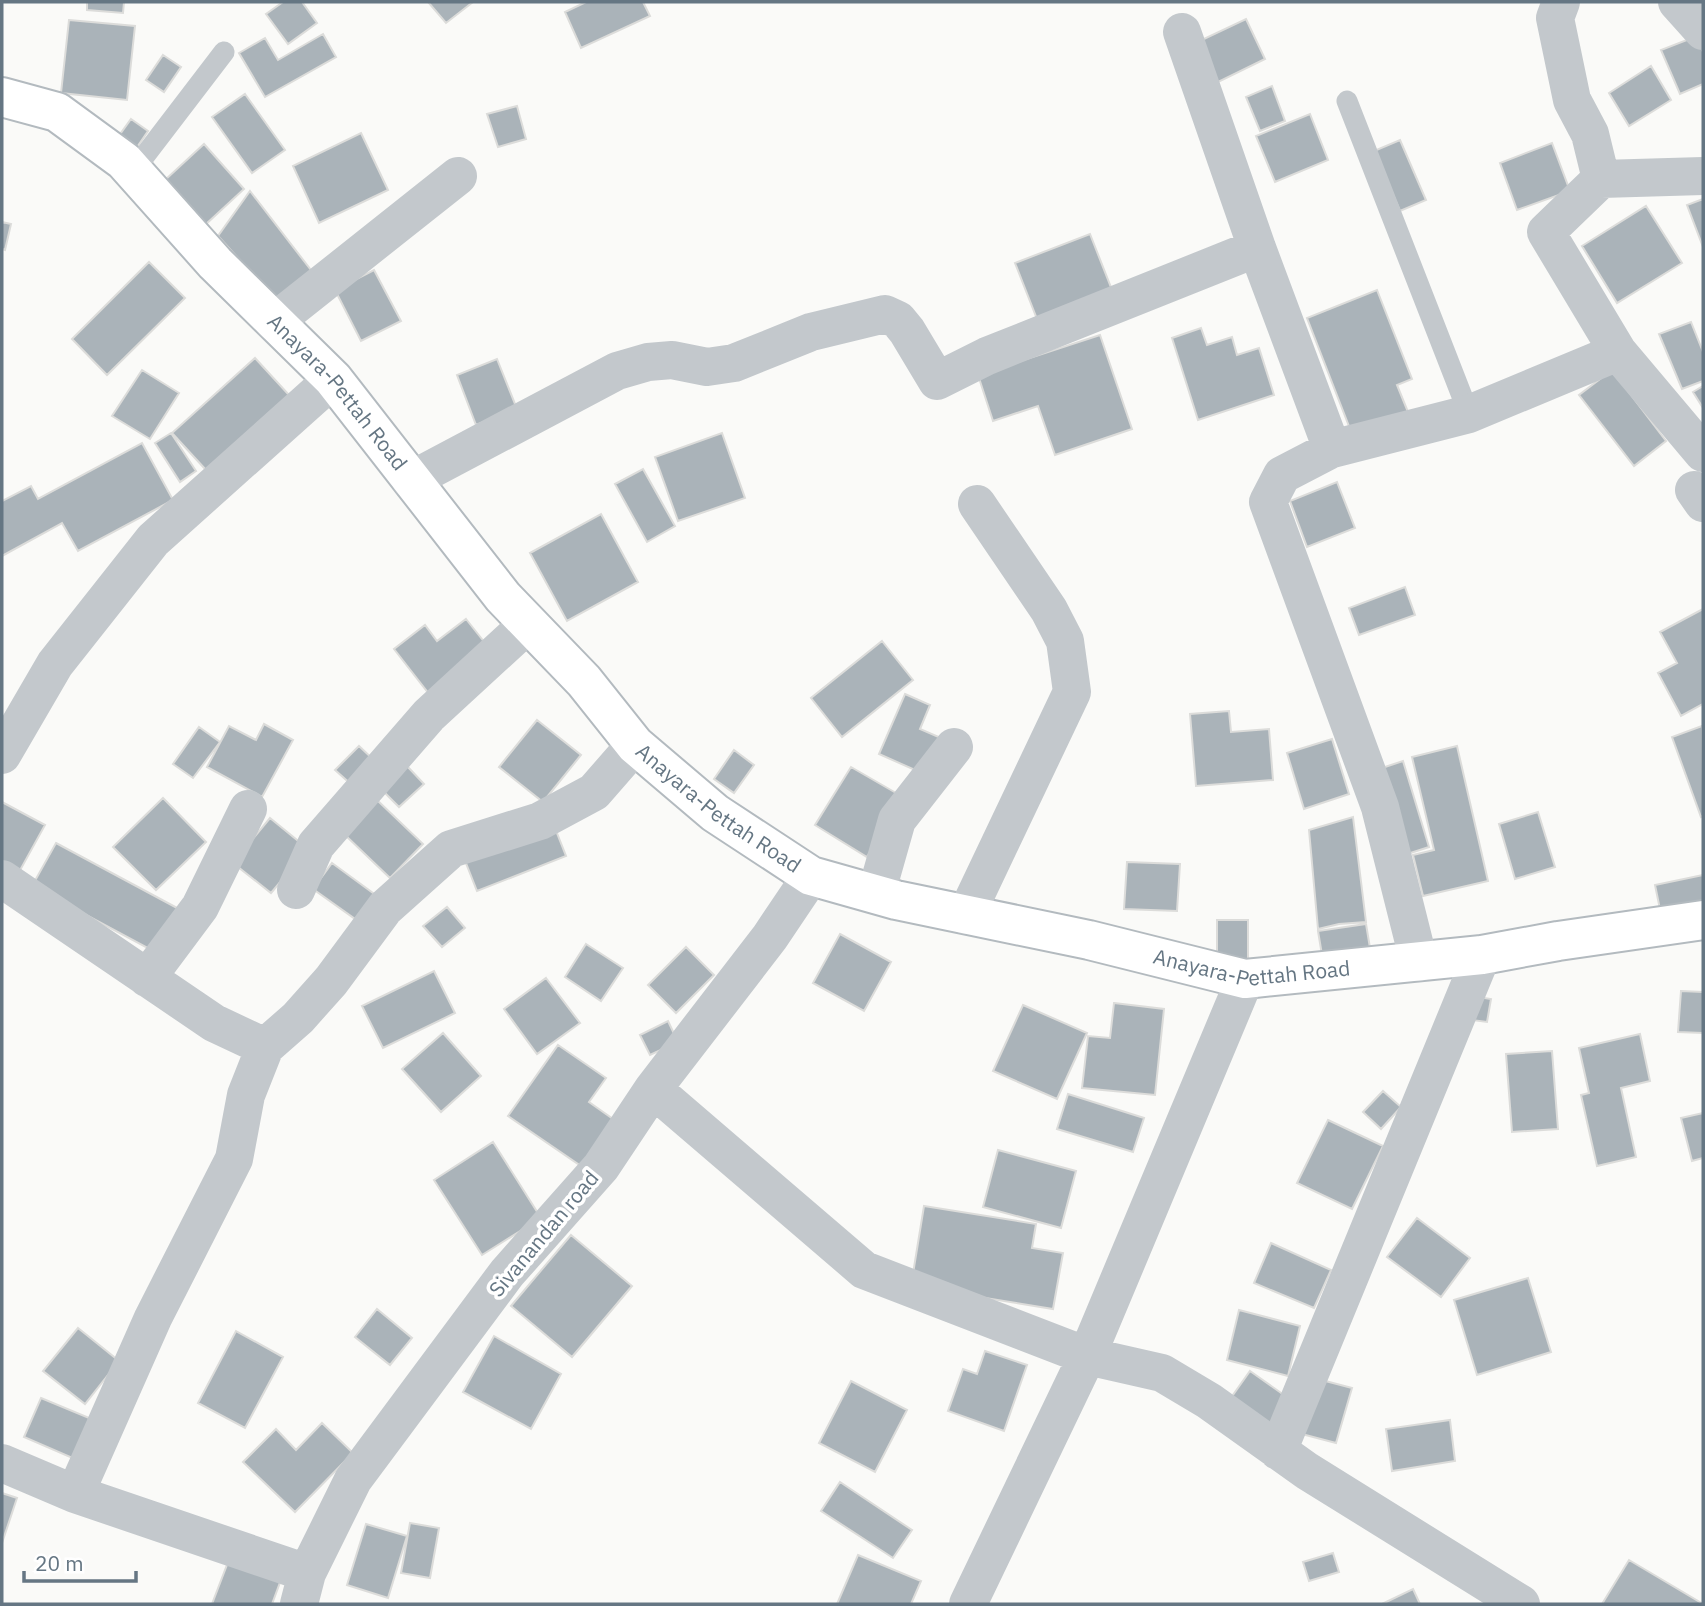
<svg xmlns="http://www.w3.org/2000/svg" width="1705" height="1606" font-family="'IBM Plex Sans',sans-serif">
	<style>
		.building { fill: #aab3b9; stroke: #dcdcda; stroke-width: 2 }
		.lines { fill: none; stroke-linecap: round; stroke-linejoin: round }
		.secondary-casing { stroke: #b3babf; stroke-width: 42 }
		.service { stroke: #c3c8cc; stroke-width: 21 }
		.minor { stroke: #c3c8cc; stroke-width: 38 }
		.secondary { stroke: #fff; stroke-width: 38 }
		.labels { text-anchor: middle; stroke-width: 7; stroke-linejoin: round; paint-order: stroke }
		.street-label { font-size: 21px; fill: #657683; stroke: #fff }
	</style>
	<rect width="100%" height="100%" fill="#fafaf8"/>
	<path class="building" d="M87,2H124L123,13L87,10Z
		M283,2H302L317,23L288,44L266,14Z
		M428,2H473L446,23Z
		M586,2H643L650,16L581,48L565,12Z
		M1246,19L1265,59L1208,87L1189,46Z
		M69,20L135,26L127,100L61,93Z
		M323,34L336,57L265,97L239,53L265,38L278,60Z
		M1697,36L1703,52V84L1680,94L1661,50Z
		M163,55L181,67L164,92L146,80Z
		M1651,66L1671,100L1629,126L1609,93Z
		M1272,86L1285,121L1260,131L1246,97Z
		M245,94L285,150L252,173L212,117Z
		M517,106L526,139L498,147L487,114Z
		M1310,114L1328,160L1275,182L1256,136Z
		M131,119L148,131L131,156L113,144Z
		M361,133L388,190L319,223L293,166Z
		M1400,140L1426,200L1400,211L1374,151Z
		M1552,143L1570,191L1517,210L1500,163Z
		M204,144L244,189L205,225L165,180Z
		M250,191L314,274L285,310L218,236Z
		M1703,199V247L1687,205Z
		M1646,206L1682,263L1617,303L1582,246Z
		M2,222L11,224L5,250L2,249Z
		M1090,234L1112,290L1037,319L1015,263Z
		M149,262L185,298L107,375L72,339Z
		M374,270L401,321L361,341L335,290Z
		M1377,290L1412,379L1397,385L1408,412L1352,434L1307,318Z
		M1691,322L1703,352V381L1682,389L1659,334Z
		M1201,328L1207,345L1232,337L1237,355L1259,348L1274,395L1198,420L1172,338Z
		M1100,335L1132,429L1055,455L1038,406L993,421L978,375Z
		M255,358L289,395L206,470L172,433Z
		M497,359L517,409L476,425L457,375Z
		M142,370L179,393L150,439L112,416Z
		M1612,370L1666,441L1634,466L1579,395Z
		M1703,386V408L1693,392Z
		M171,433L196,471L180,482L155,443Z
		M722,433L745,498L678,521L655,457Z
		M142,443L173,500L78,551L62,523L2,556V501L31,486L38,499Z
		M643,469L675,526L647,542L615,484Z
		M1337,482L1355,528L1307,547L1290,501Z
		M601,514L638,582L567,621L530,553Z
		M1405,587L1415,615L1359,635L1349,608Z
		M1703,609V704L1681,716L1658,673L1677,663L1660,632Z
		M466,619L493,653L433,699L394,649L425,625L437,641Z
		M882,641L913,680L842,737L811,698Z
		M905,694L930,705L920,729L941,738L924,774L879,754Z
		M1229,711L1231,732L1269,729L1273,780L1196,786L1190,714Z
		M537,720L581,755L543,802L499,767Z
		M264,724L293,740L262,797L207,767L229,726L256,740Z
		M1702,726L1703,816L1701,817L1672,737Z
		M199,727L220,742L193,778L173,764Z
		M1332,739L1349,794L1304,809L1287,753Z
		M359,746L376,762L353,786L335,770Z
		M1457,746L1488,881L1423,896L1413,855L1434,850L1412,757Z
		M734,750L754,765L734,793L714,779Z
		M1403,761L1429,847L1398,857L1373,771Z
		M407,766L424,784L399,807L382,790Z
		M851,767L903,797L867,857L815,825Z
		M163,798L206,842L156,890L113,847Z
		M377,800L423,844L390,878L344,834Z
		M2,802L45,825L18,874L2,865Z
		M1538,812L1555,867L1515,879L1499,824Z
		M1353,817L1366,922L1339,924L1318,929L1309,830Z
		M270,818L308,849L271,893L233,863Z
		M551,818L566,856L477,891L462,853Z
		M56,843L179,909L155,952L32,886Z
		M1127,862L1180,864L1177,911L1124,909Z
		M332,863L377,896L358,921L313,889Z
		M1703,875V910L1662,919L1655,885Z
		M447,907L465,928L442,947L423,926Z
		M1217,920H1248V961L1217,962Z
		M1366,924L1370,948L1322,955L1318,931Z
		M840,934L891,962L864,1011L813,983Z
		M586,944L623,968L601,1001L565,977Z
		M686,947L714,975L676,1013L648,985Z
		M434,971L455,1013L383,1048L362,1006Z
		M546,978L580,1023L537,1054L504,1009Z
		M1681,991L1703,992V1033L1678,1032Z
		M1459,994L1491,999L1487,1022L1456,1018Z
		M1114,1003L1164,1009L1155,1095L1082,1088L1088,1036L1110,1038Z
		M1023,1005L1087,1033L1057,1099L993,1071Z
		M668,1021L678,1042L650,1055L640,1035Z
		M443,1033L481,1076L441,1112L402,1069Z
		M1640,1034L1650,1081L1621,1088L1636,1157L1597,1166L1581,1095L1589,1093L1579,1048Z
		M558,1045L606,1078L589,1102L613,1119L581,1166L508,1116Z
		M1552,1051L1558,1129L1512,1132L1506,1054Z
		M1383,1091L1401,1107L1381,1129L1363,1112Z
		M1068,1094L1144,1118L1133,1152L1057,1129Z
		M1703,1113V1158L1692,1161L1681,1118Z
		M1328,1120L1383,1146L1352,1209L1297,1183Z
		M493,1142L541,1218L482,1255L434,1180Z
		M998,1150L1076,1171L1061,1228L983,1207Z
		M924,1206L1036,1224L1032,1248L1063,1253L1053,1309L911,1286Z
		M1417,1218L1470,1258L1441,1297L1387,1257Z
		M571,1235L632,1286L572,1357L511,1306Z
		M1271,1243L1331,1270L1314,1308L1254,1283Z
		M1528,1278L1551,1352L1477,1375L1454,1300Z
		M377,1309L412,1338L390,1365L355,1337Z
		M1239,1310L1300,1326L1288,1376L1227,1360Z
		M78,1328L119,1361L85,1404L43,1371Z
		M236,1331L283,1357L245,1428L198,1403Z
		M494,1336L561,1374L531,1429L463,1392Z
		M985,1351L1027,1365L1004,1431L948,1411L963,1369L977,1374Z
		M1250,1371L1291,1400L1269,1431L1228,1402Z
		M1314,1378L1352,1388L1336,1443L1298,1433Z
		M851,1381L907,1410L875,1472L819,1443Z
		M41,1398L94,1420L77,1460L24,1437Z
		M1450,1420L1455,1461L1392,1471L1386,1429Z
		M322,1423L353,1453L295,1512L243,1462L276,1429L296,1450Z
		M840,1482L912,1530L893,1558L821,1511Z
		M2,1493L17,1498L2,1543Z
		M410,1523L439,1528L430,1578L401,1573Z
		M366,1524L407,1536L388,1598L347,1585Z
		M1333,1553L1339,1572L1309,1581L1303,1562Z
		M858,1555L921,1581L911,1604H837Z
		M230,1557L282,1577L272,1604H212Z
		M1629,1560L1703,1604H1602Z
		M1413,1589L1420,1604H1382Z"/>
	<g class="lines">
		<g class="secondary-casing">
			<g id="secondary">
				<path id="s1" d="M2,97L57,112L124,161L215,263L333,379L503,597L584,681L635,745L715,813L811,876L896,900L1089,940L1245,979L1482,955L1558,941L1703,920"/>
			</g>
		</g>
		<path class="service" d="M1347,101L1469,414
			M133,171L224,52"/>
		<path class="minor" d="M1677,2L1703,31
			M1182,32L1257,248L1332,449
			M1601,179L1703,176
			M274,322L458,176
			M1618,352L1703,453
			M411,480L617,371L648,362L672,360L707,367L734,363L811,332L885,314L898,320L907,331L937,381L987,356L1257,248
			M1694,490L1703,503
			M2,755L55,664L153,540L333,379
			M2,879L214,1023L265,1047L298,1018L331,981L385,908L451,849L540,821L594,792L635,745
			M296,890L316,845L429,715L528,624
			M876,894L897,820L954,747
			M966,915L1072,692L1065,641L1049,610L977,504
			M1419,962L1380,807L1268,502L1282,475L1332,449L1469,414L1618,352L1546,232L1601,179L1590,134L1572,100L1555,18L1561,2
			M147,978L200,907L248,809
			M653,1089L864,1270L1087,1356L1162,1373L1209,1401L1307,1471L1521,1604
			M1278,1451L1482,955
			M2,1463L75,1494L307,1573
			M75,1494L153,1318L234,1159L246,1095L265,1047
			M299,1604L307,1573L353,1480L507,1273L601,1167L653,1089L770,937L811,876
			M968,1604L1087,1356L1245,979"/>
		<use href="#secondary" class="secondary"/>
	</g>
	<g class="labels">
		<g class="street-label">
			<text dy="7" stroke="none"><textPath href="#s1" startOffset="455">Anayara-Pettah Road</textPath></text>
			<text dy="7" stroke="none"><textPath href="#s1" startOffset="1022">Anayara-Pettah Road</textPath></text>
			<text dy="7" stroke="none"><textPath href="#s1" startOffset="1589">Anayara-Pettah Road</textPath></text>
			<text transform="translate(544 1234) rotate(-50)" y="7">Sivanandan road</text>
		</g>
	</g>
	<rect width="1705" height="1606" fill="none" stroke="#657683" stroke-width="7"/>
	<path d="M24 1571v10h112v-10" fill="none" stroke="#657683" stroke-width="3.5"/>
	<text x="35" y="1571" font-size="21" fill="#657683" stroke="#ffffff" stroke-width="5" paint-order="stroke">20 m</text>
</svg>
